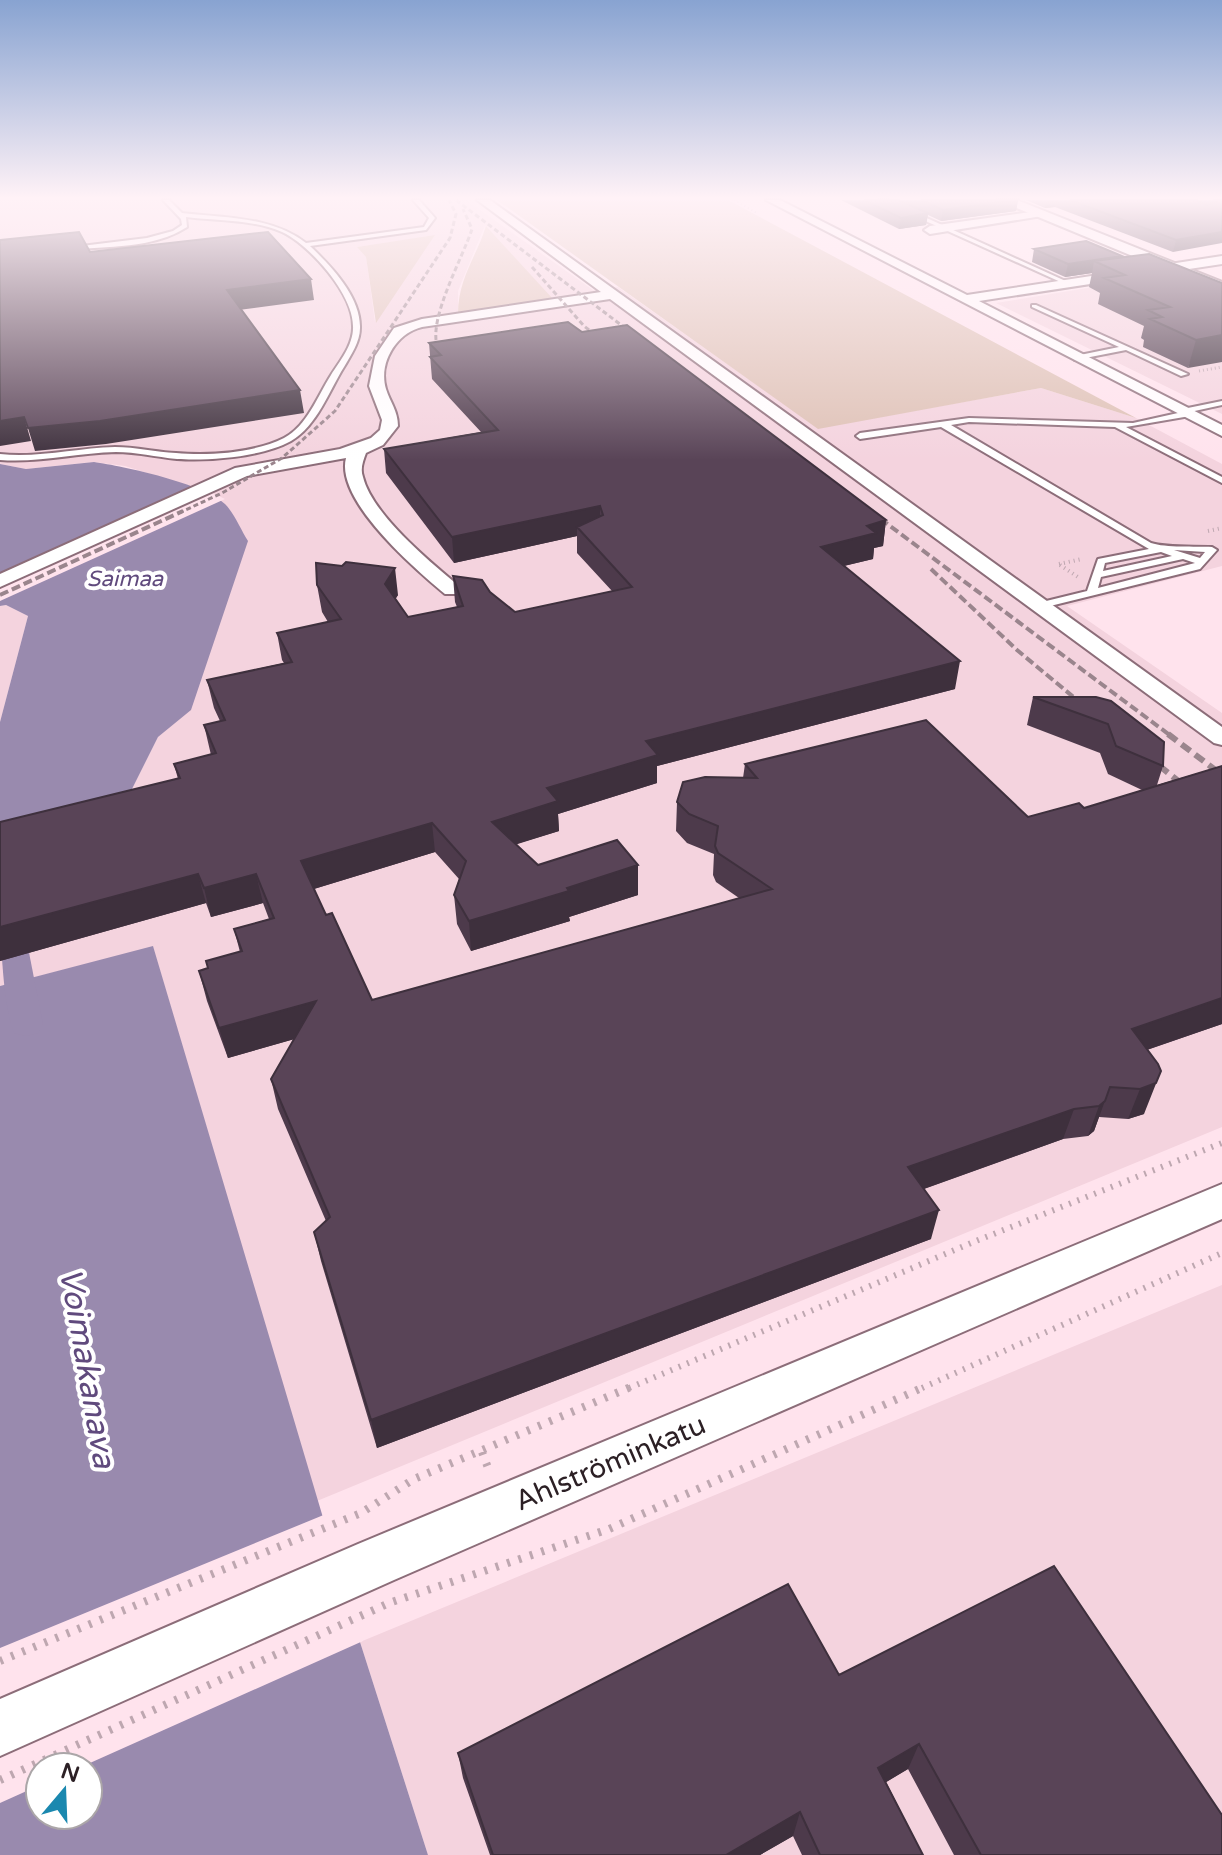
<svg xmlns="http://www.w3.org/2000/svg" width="1222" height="1855" font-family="'Varela Round',sans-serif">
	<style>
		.built { fill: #f4d3de; fill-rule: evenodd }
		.green { fill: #dec1b5 }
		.water { fill: #998aae; fill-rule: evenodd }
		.pier { fill: #ffe3ed }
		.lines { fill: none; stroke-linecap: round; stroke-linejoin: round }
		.canal { fill: #998aae; fill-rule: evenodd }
		.service-casing { stroke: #8c6d79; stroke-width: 4 }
		.minor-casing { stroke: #8c6d79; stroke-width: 4 }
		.tertiary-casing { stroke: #8c6d79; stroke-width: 4 }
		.path-far4 { stroke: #bea7b0; stroke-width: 2; stroke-dasharray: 1 3; stroke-linecap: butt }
		.path-far3 { stroke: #bea7b0; stroke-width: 3; stroke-dasharray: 1 3; stroke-linecap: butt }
		.path-far2 { stroke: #bea7b0; stroke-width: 4; stroke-dasharray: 1 4; stroke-linecap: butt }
		.path-far1 { stroke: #bea7b0; stroke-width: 6; stroke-dasharray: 2 7; stroke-linecap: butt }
		.path { stroke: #bea7b0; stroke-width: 8; stroke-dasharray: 3 9; stroke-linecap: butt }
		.service { fill: #fff; fill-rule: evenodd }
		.minor { fill: #fff; fill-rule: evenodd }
		.tertiary { fill: #fff; fill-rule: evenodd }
		.rail-far2 { stroke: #9a858d; stroke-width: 3; stroke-dasharray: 5 3; stroke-linecap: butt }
		.rail-far1 { stroke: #9a858d; stroke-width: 4; stroke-dasharray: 9 4; stroke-linecap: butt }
		.rail { stroke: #9a858d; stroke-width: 6; stroke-dasharray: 11 6; stroke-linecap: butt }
		.wall { fill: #4d3a4b }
		.shaded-wall { fill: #3e303d }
		.building { fill: #594457; stroke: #3e303d; stroke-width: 2 }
		.labels { text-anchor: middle; stroke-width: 8; stroke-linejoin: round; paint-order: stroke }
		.far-water-label { font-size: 22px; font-style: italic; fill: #604a7d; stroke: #fff }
		.near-street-label { font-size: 28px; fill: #2c2025; stroke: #fff }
		.near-water-label { font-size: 32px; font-style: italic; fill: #604a7d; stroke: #fff }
	</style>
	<rect width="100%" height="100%" fill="#ffe3ed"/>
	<path class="built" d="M0,200H466L593,290L618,287L818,428L1041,388L1136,418L1222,464V566L1067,606L1222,713V1127L317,1501L153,947L0,986V839L122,809L158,737L191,709L188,486L125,466L94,462L26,469L0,464ZM485,225L552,299L458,314V291ZM434,236L375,322L366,256L357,247Z
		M1160,276L1222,301V414L996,303Z
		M6,605L28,616L0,722V606Z
		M1222,1285V1855H428L360,1642Z"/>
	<path class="green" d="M497,200H728L1136,418L1041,388L818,429Z
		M486,226L553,299L458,314C458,278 477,256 486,226Z
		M435,235L376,323L366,257L357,247Z"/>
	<path class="water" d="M94,462C123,466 205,484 225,504C234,513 241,530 248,541L191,710L158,737L122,809L0,839V722L28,616L6,605L0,606V464L26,469Z
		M153,946L360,1642L428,1855H0V986ZM40,1767H88V1815H40Z"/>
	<path class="pier" d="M198,486L225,499L0,601V574Z
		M326,1514L363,1641L81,1767H40V1785L0,1803V1648Z"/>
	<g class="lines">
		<path class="canal" d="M0,871L11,874L15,881L43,1024L38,1033L26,1036L14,1033C0,996 0,914 0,871Z"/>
		<g class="service-casing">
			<path id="service" d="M163,200H169L182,213C224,218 271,216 306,243L424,227L429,218L413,200H419L435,218L426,230L310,246C331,266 361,297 360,328C360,342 351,355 344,367C329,391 317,426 291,441C262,457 209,461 177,459C156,457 136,452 116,452C77,453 39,463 0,460V454C39,458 76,448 115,447C136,447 156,452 176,453C209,456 254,453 284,438C307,426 317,397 331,375C340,361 354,344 353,326C353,294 310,245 282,232C253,219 216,221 186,217L187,227C153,249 107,246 68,250L65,248L147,238L173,231L182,225L181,219Z
				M879,200H887L1070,283L1065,284Z
				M1032,305H1036L1188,374L1181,376L1126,350L1075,360V356L1119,347L1032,307Z
				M1222,401V405L1190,412V416L1126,427L1222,477V483L1115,427L969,422L951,425L1151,543C1166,548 1195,546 1212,547L1217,550L1200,569L1038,609L1034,608V604L1087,591L1098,559L1149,549L941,427L860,439L856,436L860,433L969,418L1133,423L1178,413V410ZM1174,550L1205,552L1200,558ZM1161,552L1172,556L1103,571L1105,563ZM1183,559L1195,563L1098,588L1101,577Z"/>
		</g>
		<g class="minor-casing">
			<path id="minor" d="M477,200H490L1222,727V745L1214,743L610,299L422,327C397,333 378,362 386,389C390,402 398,411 398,426L383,445L366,453C363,461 360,469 363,477C372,514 430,562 459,586L462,590L459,594H445C415,569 335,500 346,458L247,476L0,587V574L235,468L340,449L371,438L380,430L382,420L369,386L375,356L394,328L422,319L601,292Z
				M766,200H780L967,295L1222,256V264L979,301L1222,425V436Z
				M1038,211L1042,212V216L930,234L924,230L930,226Z"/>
		</g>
		<g class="tertiary-casing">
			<path id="tertiary" d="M997,200H1017L1222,282V293Z
				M1222,1184V1219L394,1580L0,1756V1699L358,1544Z"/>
		</g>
		<path class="path-far4" d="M734,200L757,213"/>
		<path class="path-far3" d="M1199,371L1222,367"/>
		<path class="path-far2" d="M1208,531L1222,528
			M1059,564L1082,559
			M1060,565L1078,577"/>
		<path class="path-far1" d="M629,1388L976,1241L1222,1143
			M922,1388L1222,1253"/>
		<path class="path" d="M482,1452L490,1473
			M0,1661L361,1513L414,1479L633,1386
			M0,1780L389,1603L609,1529L926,1386"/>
		<use href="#service" class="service"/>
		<use href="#minor" class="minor"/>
		<use href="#tertiary" class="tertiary"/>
		<path class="rail-far2" d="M456,200L641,340
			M532,267L584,326L607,344
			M447,361C444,356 439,350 437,345C429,317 463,257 472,229L463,209
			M869,510L873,513
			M179,513L222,493L282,458L335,411L450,238L456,214L449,200"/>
		<path class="rail-far1" d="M870,511L1171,736
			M931,569L1017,650L1089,710
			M0,595L183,511"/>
		<path class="rail" d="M1168,734L1222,775
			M1146,755L1192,792"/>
	</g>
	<path class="wall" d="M841,200H1018L1016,211L941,221L928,215L926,225L899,229Z
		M1026,200H1222L1173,252L1055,207L1045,208Z
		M1034,249L1121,258L1222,283L1188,368L1143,347L1144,340L1141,338L1144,326L1098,304L1100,293L1089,287L1092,273L1065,277L1032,262Z
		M582,332L886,520L883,546L874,548L873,559L844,566L955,689L657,766V783L558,814L559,831L516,844L538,865H638V895L569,917L570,921L471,951L457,924L454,895L459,879L435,852L314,889L326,915L372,1000L739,898L716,882L713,875L714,854L687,843L676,831L677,802L743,778L745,764L1028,817L1084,808L1142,790L1108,774L1100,753L1027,725L1033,697H1096L1163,766L1157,785L1222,766V1024L1147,1050L1144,1114L1128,1119L1099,1117L1094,1131L1088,1136L1063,1139L924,1189L931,1239L377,1448L321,1261L314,1232L326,1221L278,1109L271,1079L294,1039L228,1058L207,1001L199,971L208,968L240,952L234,929L269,919L263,903L211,917L206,903L0,961V822L178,779L174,764L211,755L204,725L220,721L214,708L207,680L284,663L282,660L277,633L328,622L322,612L317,585L398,595L395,599L408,617L457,607L455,602L453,576L490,592L515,612L612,591L577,553V536L454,563L386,473L384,449L481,432L432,379L429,343Z
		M839,1675L1222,1855H954L908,1769L886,1782L923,1855H802L793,1836L760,1855H490L463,1778L458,1753Z"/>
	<path class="shaded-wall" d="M1018,200L1016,211L941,221L943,210Z
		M1047,200H1057L1055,207L1045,208Z
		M928,213L926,225L899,229L901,218Z
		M1222,232V243L1173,252L1176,240Z
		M1122,256L1118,269L1094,261L1092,273L1065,277L1068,264Z
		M311,279L314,300L231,311L227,290Z
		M1222,335V362L1188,368L1196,340Z
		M300,390L304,413L106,444L35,451L28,428Z
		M24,417L31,441L0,446V421Z
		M600,506V531L577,527V536L454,563L452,537Z
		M886,520L883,546L874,548L873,559L818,572L821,547L867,526Z
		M395,568L398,595L388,611L385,584Z
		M960,661L955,689L657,766V783L558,814L559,831L495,851L492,822L547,788L646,741Z
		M432,823L435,852L307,891L301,861Z
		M638,865V895L569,917L570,921L471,951L469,921Z
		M198,874L206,903L0,961V927Z
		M256,874L263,903L211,917L204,888Z
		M1222,998V1024L1120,1059L1132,1029Z
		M316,1001L323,1031L228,1058L219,1028Z
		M1161,1071L1144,1114L1128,1119L1140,1089Z
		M1110,1087L1094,1131L1088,1136L1099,1106Z
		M1074,1109L1063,1139L901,1197L908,1167Z
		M939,1210L931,1239L377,1448L371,1420Z
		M919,1744L908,1769L868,1793L878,1768Z
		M800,1812L793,1836L760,1855H726Z"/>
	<path class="building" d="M864,200H898L928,213L901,218Z
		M921,200H1015L943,210Z
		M1070,200H1196L1207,205L1216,202L1215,200H1222V232L1176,240Z
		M79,232L90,252L268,232L311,279L227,290L300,390L100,421L28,428L24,417L0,421V240Z
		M1086,241L1122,256L1068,264L1034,249Z
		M1149,254L1222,283V335L1196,340L1150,319L1162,317L1148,310L1170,307L1104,278L1125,275L1094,261Z
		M568,322L582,332L627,325L886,520L867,526L876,533L821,547L960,661L646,741L658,755L547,788L558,801L492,822L538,865L617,840L638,865L567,888L569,891L469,921L454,895L466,861L432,823L301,861L326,915L332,913L372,1000L772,889L718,853L715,846L718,826L689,814L677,802L683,782L705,777L757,778L745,764L926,720L1028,817L1079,803L1084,808L1222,766V998L1132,1029L1158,1064L1161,1071L1156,1083L1140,1089L1110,1087L1105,1101L1099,1106L1074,1109L908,1167L939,1210L371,1420L314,1232L330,1217L271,1079L316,1001L219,1028L199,971L208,968L206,961L242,951L234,929L274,918L256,874L204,888L198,874L0,927V822L180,778L174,764L216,753L204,725L225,720L207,680L292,662L277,633L341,619L317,585L316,563L342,566L346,562L395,568L385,584L408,617L463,606L453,576L482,580L490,592L515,612L632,587L577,527L603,515L600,506L452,537L384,449L498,430L430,357L441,355L429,343Z
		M1033,697H1096L1111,701L1164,742L1163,766L1116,746L1108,724Z
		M1054,1566L1222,1815V1855H981L919,1744L878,1768L923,1855H820L800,1812L726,1855H493L458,1753L788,1584L839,1675Z"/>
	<linearGradient id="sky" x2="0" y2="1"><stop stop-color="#88a3d1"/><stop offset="0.43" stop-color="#fff2f7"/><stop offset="1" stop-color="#fff2f7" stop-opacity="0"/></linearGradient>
	<rect width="1222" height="460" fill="url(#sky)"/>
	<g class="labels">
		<g class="far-water-label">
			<text x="125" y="586">Saimaa</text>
		</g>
		<g class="near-street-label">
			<text transform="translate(610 1462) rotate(-23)" y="10">Ahlströminkatu</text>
		</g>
		<g class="near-water-label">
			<text transform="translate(88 1368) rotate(80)" y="11">Voimakanava</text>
		</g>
	</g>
	<g transform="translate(64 1791) rotate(19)"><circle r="38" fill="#ffffff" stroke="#aba6a8" stroke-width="2"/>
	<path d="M0-6L14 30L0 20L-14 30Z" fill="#1a88af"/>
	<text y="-12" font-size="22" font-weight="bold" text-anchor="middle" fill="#2c2025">N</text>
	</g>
</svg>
